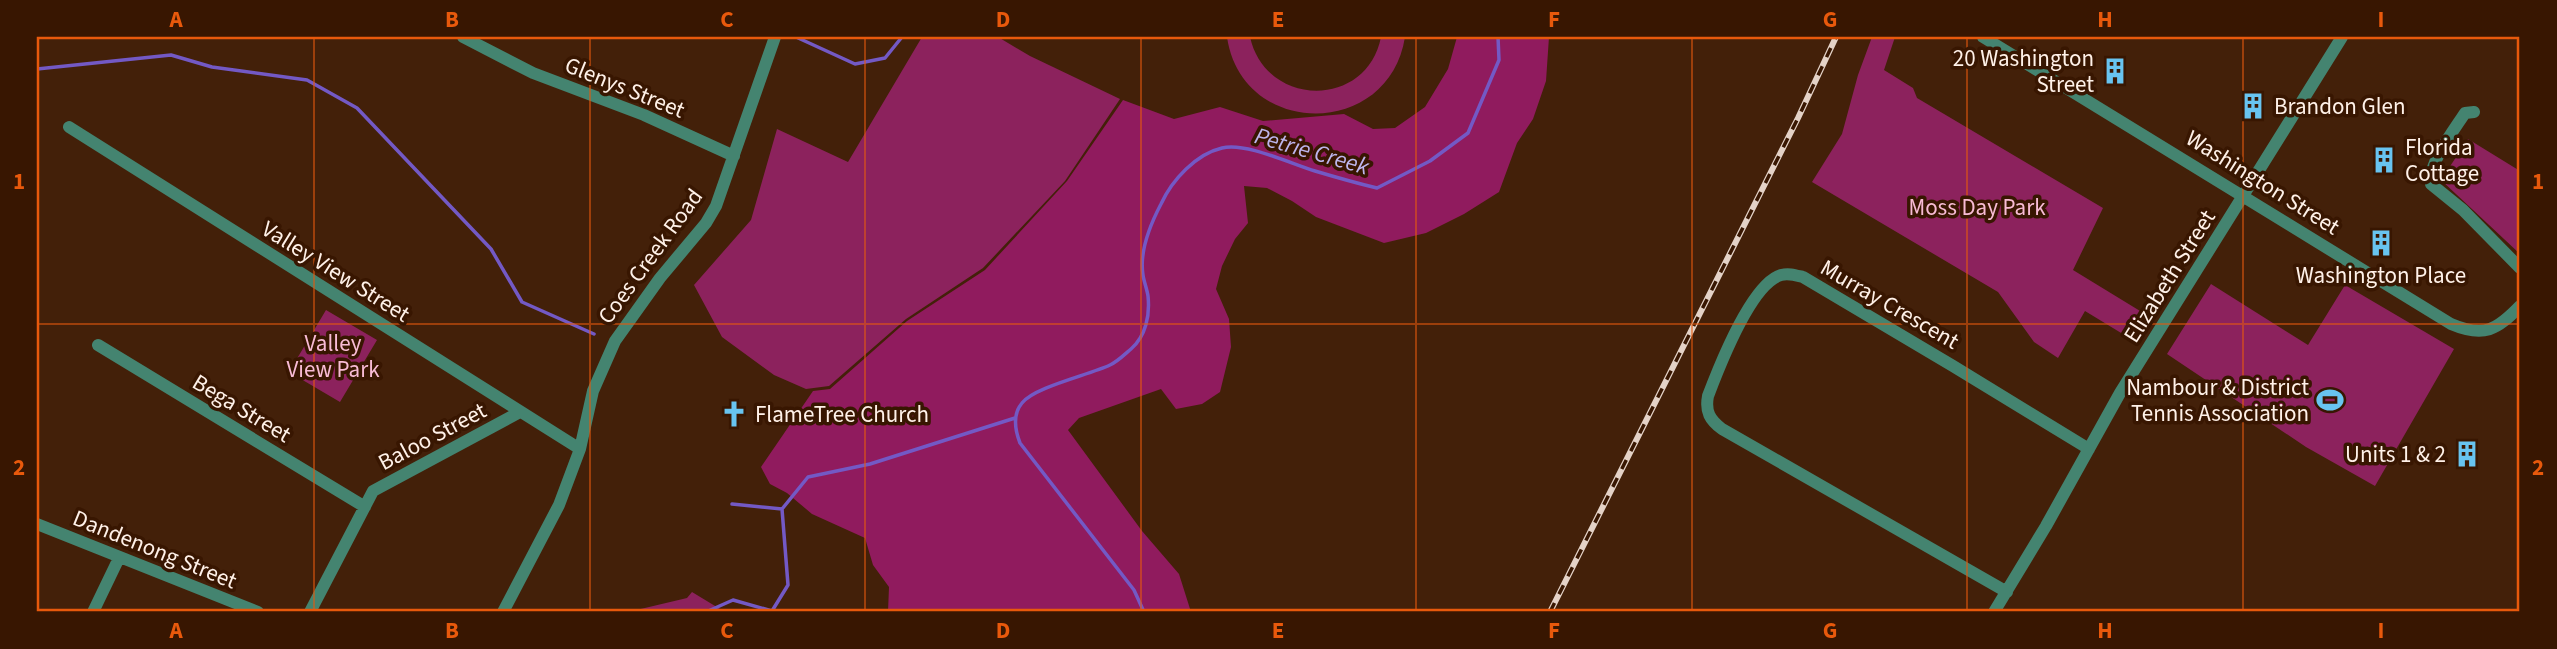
<svg xmlns="http://www.w3.org/2000/svg" width="2557" height="649" font-family="'Source Sans 3',sans-serif">
	<style>
		.green { fill: #8c225d }
		.forest { fill: #901b5e }
		.lines { fill: none; stroke-linecap: round; stroke-linejoin: round }
		.stream { stroke: #7359c5; stroke-width: 3.5 }
		.minor { stroke: #448470; stroke-width: 12 }
		.rail-casing { stroke: #e4d2c7; stroke-width: 6 }
		.rail { stroke: #381601; stroke-width: 3.5; stroke-dasharray: 10; stroke-linecap: butt }
		.grid { fill: none; stroke: #e8590c; stroke-width: 2; stroke-opacity: 0.55 }
		.labels { text-anchor: middle; stroke-width: 7; stroke-linejoin: round; paint-order: stroke }
		.poi-label { font-size: 23px; fill: #fff1e8; stroke: #381601; text-anchor: end }
		.street-label { font-size: 23px; fill: #fff1e8; stroke: #381601 }
		.park-label { font-size: 23px; fill: #f8bbd5; stroke: #381601 }
		.water-label { font-size: 24px; font-style: italic; fill: #beb6ed; stroke: #381601 }
		.neatline { fill: none; stroke: #e8590c; stroke-width: 2.5 }
		.grid-label { font-size: 23px; text-anchor: middle; font-weight: bold; fill: #e8590c }
	</style>
	<rect width="100%" height="100%" fill="#432009"/>
	<path class="green" d="M922,37H998L1030,56L1120,99L1065,181L983,268L906,319L829,386L806,389L774,375L722,337L694,285L751,220L777,129L848,162Z
		M1227,37H1250C1266,108 1367,109 1381,37H1405C1389,139 1242,139 1227,37Z
		M1872,37H1895L1884,70L1913,88L1917,98L2103,208L2073,270L2145,314L2131,339L2085,311L2058,358L2034,342L1998,292L1812,182L1842,134L1858,75Z
		M2468,139L2520,171V254L2441,180Z
		M2211,284L2308,345L2345,285L2454,349L2375,486L2306,447L2167,354Z
		M326,310L377,340L340,402L289,372Z
		M692,592L725,612H628L687,598Z"/>
	<path class="forest" d="M1457,37H1549L1546,81L1533,119L1517,143L1499,192L1464,214L1426,233L1384,243L1316,217L1292,201L1267,188L1244,186L1248,223L1235,239L1222,266L1216,289L1229,319L1231,347L1220,392L1202,404L1176,409L1161,389L1079,418L1068,430L1142,531L1179,574L1191,612H888L889,587L873,565L865,538L812,514L787,493L770,484L761,467L813,391L830,389L907,321L985,270L1067,181L1123,100L1174,119L1220,107L1263,121L1344,114L1373,129L1395,128L1425,107L1448,69Z"/>
	<g class="lines">
		<path class="stream" d="M796,37L855,64L885,58L902,37
			M37,69L171,55L212,67L307,80L357,108L491,249L522,302L594,334
			M732,504L782,509
			M706,612L733,600L772,611L788,585L782,509L808,477L870,464L1015,418
			M1144,612L1134,590L1020,443C1015,430 1012,415 1022,403C1034,387 1089,375 1110,365C1117,362 1124,355 1131,349C1146,336 1150,315 1148,296C1147,289 1144,282 1143,275C1139,251 1150,225 1161,204C1172,180 1196,154 1222,148C1246,142 1291,164 1315,171C1335,177 1356,183 1377,188L1430,161L1468,133L1499,60L1498,37"/>
		<path class="minor" d="M463,37L533,73L644,115L734,156
			M1983,37L2451,324C2484,338 2497,330 2520,306
			M2474,112L2465,113C2454,130 2427,165 2431,184L2463,210L2520,268
			M69,127L580,449
			M98,345L365,507
			M37,524L258,612
			M2007,592L1722,429C1710,420 1705,412 1708,396C1719,367 1751,284 1781,275C1789,273 1795,275 1803,277L1953,366L2089,449
			M93,612L119,558
			M310,612L373,491L520,412
			M503,612L559,505L580,449L593,391L615,341L660,278L706,223L716,206L775,37
			M1994,612L2046,526L2120,393L2342,37"/>
		<g class="rail-casing">
			<path id="rail" d="M1550,612L1798,118L1836,37"/>
		</g>
		<use href="#rail" class="rail"/>
	</g>
	<path class="grid" d="M314,37V612M590,37V612M865,37V612M1141,37V612M1416,37V612M1692,37V612M1967,37V612M2243,37V612M37,324H2520"/>
	<defs>
		<g id="building-bare" transform="scale(2.1)"><path d="M-4-6H4V6H1V3H-1V6H-4ZM-2.5-4.3h1.7v1.8h-1.7ZM.8-4.3h1.7v1.8H.8ZM-2.5-1h1.7V.8h-1.7ZM.8-1h1.7V.8H.8Z" fill="#68c4f0" stroke="#381601" stroke-width="2.5" paint-order="stroke"/></g>
		<g id="stadium-bare" transform="scale(2.1)"><path d="M0-5a6.5 5 0 1 0 0 10a6.5 5 0 1 0 0-10ZM-3.5-1.8h7v3.6h-7Z" fill="#68c4f0" stroke="#381601" stroke-width="2.5" paint-order="stroke"/></g>
		<g id="church-bare" transform="scale(2.1)"><path d="M-1.2-6h2.4v3.5h3.3v2.4h-3.3V6h-2.4V-.1h-3.3v-2.4h3.3Z" fill="#68c4f0" stroke="#381601" stroke-width="2.5" paint-order="stroke"/></g>
	</defs>
	<g fill-rule="evenodd">
		<use href="#building-bare" x="2115" y="71"/>
		<use href="#building-bare" x="2253" y="106"/>
		<use href="#building-bare" x="2384" y="160"/>
		<use href="#building-bare" x="2381" y="243"/>
		<use href="#stadium-bare" x="2330" y="400"/>
		<use href="#church-bare" x="734" y="414"/>
		<use href="#building-bare" x="2467" y="454"/>
	</g>
	<g class="labels">
		<g class="poi-label">
			<text x="2094" y="66">20 Washington<tspan x="2094" dy="26">Street</tspan></text>
			<text x="2274" y="114" text-anchor="start">Brandon Glen</text>
			<text x="2405" y="155" text-anchor="start">Florida<tspan x="2405" dy="26">Cottage</tspan></text>
			<text x="2381" y="283" text-anchor="middle">Washington Place</text>
			<text x="2309" y="395">Nambour &amp; District<tspan x="2309" dy="26">Tennis Association</tspan></text>
			<text x="755" y="422" text-anchor="start">FlameTree Church</text>
			<text x="2446" y="462">Units 1 &amp; 2</text>
		</g>
		<g class="street-label">
			<text transform="translate(625 87) rotate(22)" y="8">Glenys Street</text>
			<text transform="translate(2263 182) rotate(32)" y="8">Washington Street</text>
			<text transform="translate(650 256) rotate(-54)" y="8">Coes Creek Road</text>
			<text transform="translate(336 271) rotate(32)" y="8">Valley View Street</text>
			<text transform="translate(2169 276) rotate(-58)" y="8">Elizabeth Street</text>
			<text transform="translate(1890 304) rotate(30)" y="8">Murray Crescent</text>
			<text transform="translate(242 408) rotate(31)" y="8">Bega Street</text>
			<text transform="translate(432 436) rotate(-28)" y="8">Baloo Street</text>
			<text transform="translate(155 549) rotate(22)" y="8">Dandenong Street</text>
		</g>
		<g class="park-label">
			<text x="1977" y="215">Moss Day Park</text>
			<text x="333" y="351">Valley<tspan x="333" dy="26">View Park</tspan></text>
		</g>
		<g class="water-label">
			<text transform="translate(1312 151) rotate(16)" y="8">Petrie Creek</text>
		</g>
	</g>
	<rect width="2557" height="649" fill="none" stroke="#381601" stroke-width="77"/>
	<rect x="38" y="38" width="2480" height="572" class="neatline"/>
	<g class="grid-label">
		<text x="176" y="27">A</text>
		<text x="452" y="27">B</text>
		<text x="727" y="27">C</text>
		<text x="1003" y="27">D</text>
		<text x="1278" y="27">E</text>
		<text x="1554" y="27">F</text>
		<text x="1830" y="27">G</text>
		<text x="2105" y="27">H</text>
		<text x="2381" y="27">I</text>
		<text x="19" y="189">1</text>
		<text x="2538" y="189">1</text>
		<text x="19" y="475">2</text>
		<text x="2538" y="475">2</text>
		<text x="176" y="638">A</text>
		<text x="452" y="638">B</text>
		<text x="727" y="638">C</text>
		<text x="1003" y="638">D</text>
		<text x="1278" y="638">E</text>
		<text x="1554" y="638">F</text>
		<text x="1830" y="638">G</text>
		<text x="2105" y="638">H</text>
		<text x="2381" y="638">I</text>
	</g>
</svg>
